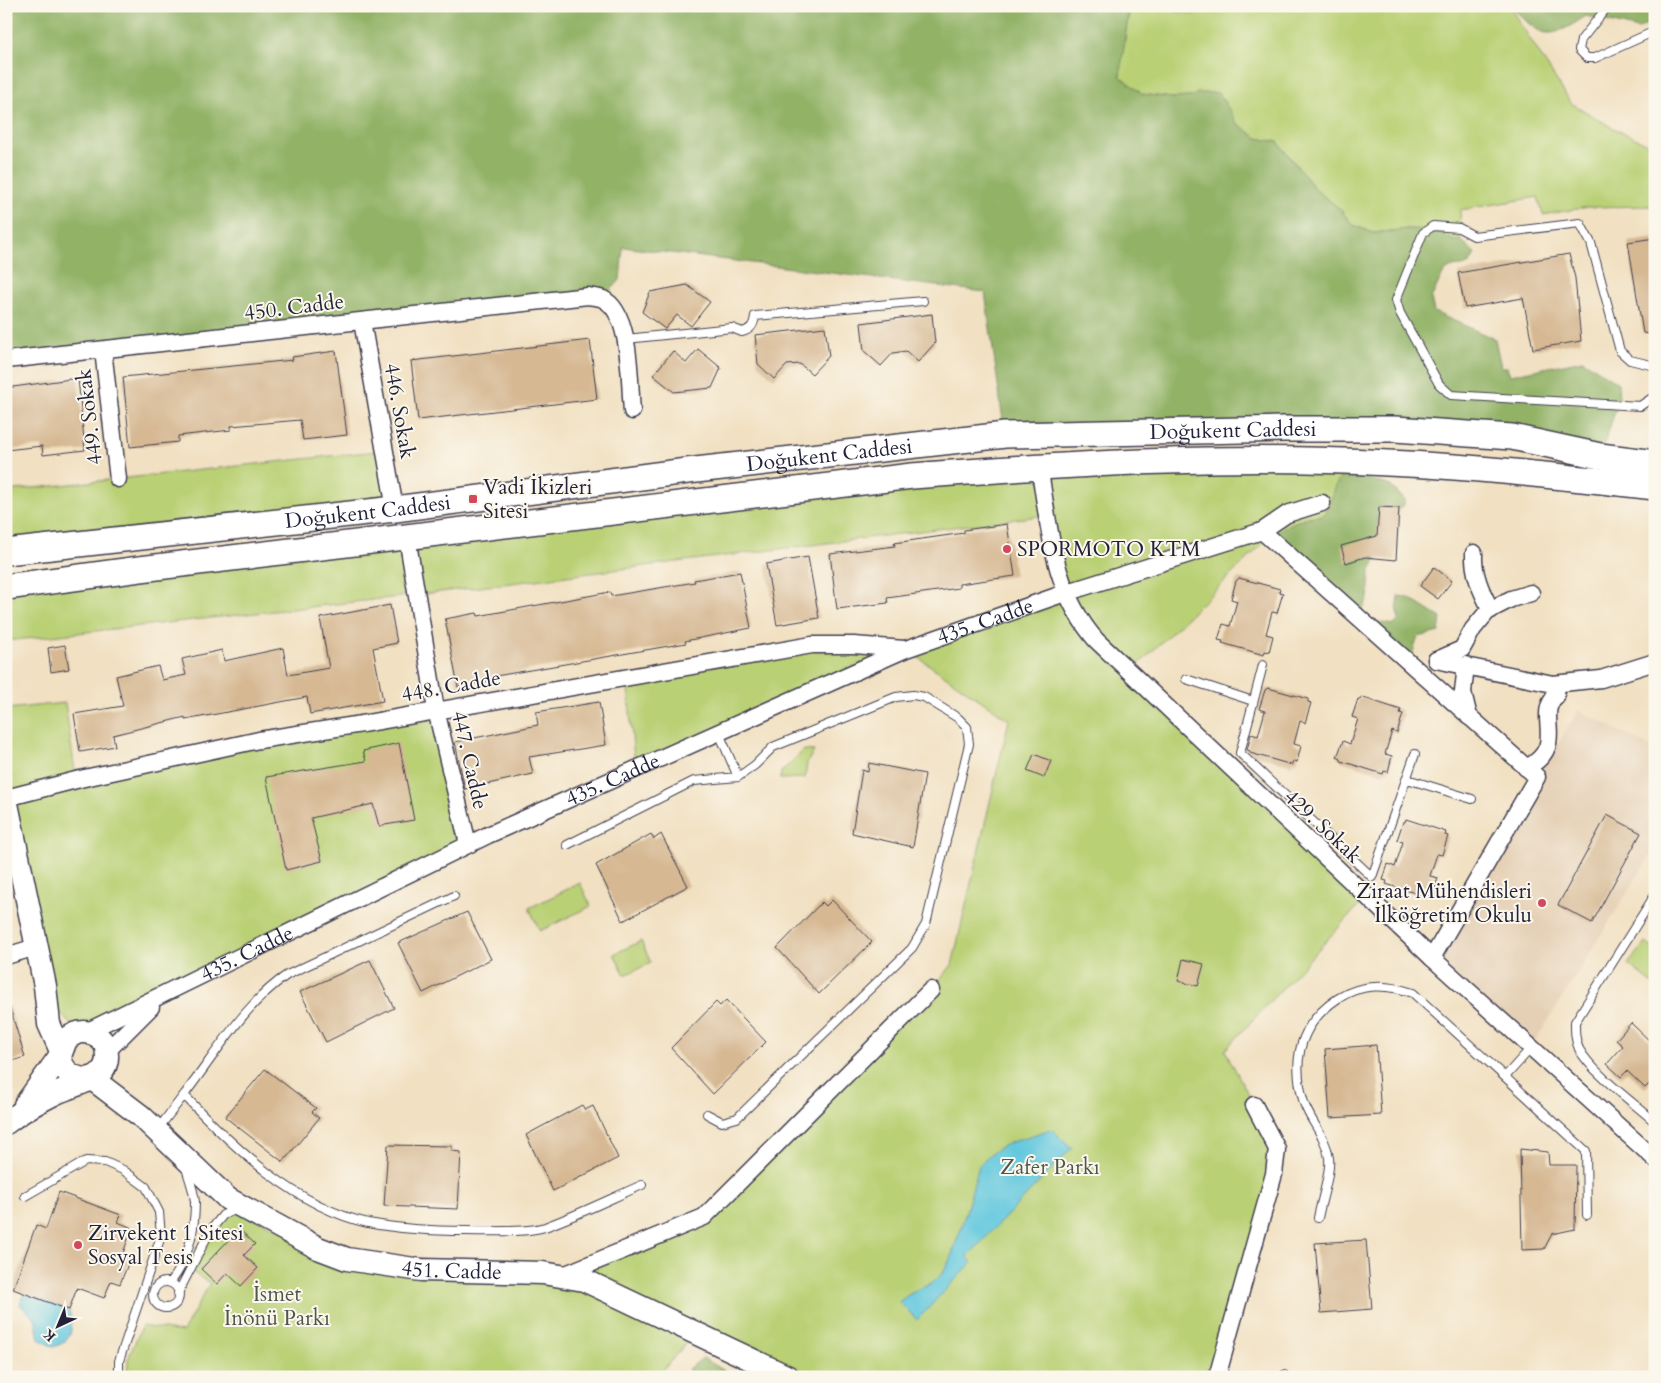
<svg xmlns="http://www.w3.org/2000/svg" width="1661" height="1383" font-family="Cardo,serif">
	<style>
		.built { fill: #e5d0b6 }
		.green { fill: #b9d075; stroke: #6e7958 }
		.forest { fill: #92b266; stroke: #5a6a50 }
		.water { fill: #61c7de; stroke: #42748c }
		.building { fill: #d6b893 }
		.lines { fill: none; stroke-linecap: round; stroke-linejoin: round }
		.lane-casing { stroke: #413e4f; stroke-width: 10 }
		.street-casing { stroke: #413e4f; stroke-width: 19 }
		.secondary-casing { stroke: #413e4f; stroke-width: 25 }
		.primary-casing { stroke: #413e4f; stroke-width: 28 }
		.lane { stroke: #fff; stroke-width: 8 }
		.street { stroke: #fff; stroke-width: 16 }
		.secondary { stroke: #fff; stroke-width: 22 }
		.primary { stroke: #fff; stroke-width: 25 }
		.poi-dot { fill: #d1495b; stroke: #fbf7ec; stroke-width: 2 }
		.labels { text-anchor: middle; stroke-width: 4; stroke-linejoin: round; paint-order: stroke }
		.street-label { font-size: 21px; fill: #22223b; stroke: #fbf7ec }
		.poi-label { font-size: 21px; fill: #22223b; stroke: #fbf7ec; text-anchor: start }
		.park-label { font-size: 21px; fill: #4f564c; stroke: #fbf7ec }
	</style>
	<rect width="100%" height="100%" fill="#fbf7ec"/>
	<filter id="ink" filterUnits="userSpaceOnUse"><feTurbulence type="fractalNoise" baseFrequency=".02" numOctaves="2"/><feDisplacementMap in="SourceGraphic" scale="10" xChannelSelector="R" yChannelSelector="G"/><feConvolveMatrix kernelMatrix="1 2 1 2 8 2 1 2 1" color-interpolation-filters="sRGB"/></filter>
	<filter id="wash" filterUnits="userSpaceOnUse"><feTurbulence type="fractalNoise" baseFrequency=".0096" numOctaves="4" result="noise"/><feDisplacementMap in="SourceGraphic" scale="20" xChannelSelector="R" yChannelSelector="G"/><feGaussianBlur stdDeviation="1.12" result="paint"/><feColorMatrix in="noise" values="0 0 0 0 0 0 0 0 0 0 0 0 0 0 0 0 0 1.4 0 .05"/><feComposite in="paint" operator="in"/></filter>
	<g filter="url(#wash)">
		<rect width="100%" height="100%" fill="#f1e0c1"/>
		<path class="built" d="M1579,710L1655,749V848L1531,1048L1432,958L1537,777Z"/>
		<path class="green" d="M1130,6H1154L1190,14L1201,13L1202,6H1509L1571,103L1613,128L1655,147V206L1588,207L1543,215L1538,197L1460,210L1461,240L1454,241L1435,230L1407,229L1373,233L1353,225L1340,209L1316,190L1278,142L1257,138L1237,123L1229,111L1191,97L1172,98L1142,94L1119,76Z
			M386,450L395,509L6,552V491Z
			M1351,462L1331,503L1323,515L1305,517L1269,538L1130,673L1367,897L1225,1050L1277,1149L1217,1377H788L694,1334L657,1377H127L128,1359L142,1326L183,1332L210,1283L189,1270L210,1231L235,1209L318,1248L561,1276L704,1217L931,990L952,965L1009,720L906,649L635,770L627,677L812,645L906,649L1065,593L1048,515L417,595L6,641V588L1039,466Z
			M65,703L76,778L436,710L468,844L78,1029L68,1022L52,1002L6,798V709Z
			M804,750L814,751L807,763L805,778L780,779L781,772Z
			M580,883L591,906L540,931L529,908Z
			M641,941L651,963L625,975L614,954Z
			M1646,943L1655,950V986L1628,964Z"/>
		<path class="forest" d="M6,6H1129L1120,76L1142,94L1172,98L1191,97L1198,93H1219L1237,123L1257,138L1278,142L1316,190L1340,209L1353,225L1373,233L1407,229L1435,230L1454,241L1461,240L1475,253C1470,270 1460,264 1450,268C1440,273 1437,289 1431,298L1434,312L1495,339L1501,367H1507L1510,375L1583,360L1618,383L1619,400L1600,456L1512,437L1005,435L985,292L623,247L620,280L603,299L6,360Z
			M1511,6H1655V20L1638,29L1586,16C1547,42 1542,38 1511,6Z
			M1344,472L1391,486L1404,499V505L1399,508L1379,507L1376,558L1370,573L1368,598L1359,618L1269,538C1285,524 1302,518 1323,515C1333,501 1333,485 1344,472Z
			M1399,596L1409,598L1441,618L1439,632L1418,637L1409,663L1371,626L1379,622L1394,625L1399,620L1397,611Z
			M703,1358L735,1377H695L688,1369Z"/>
		<path class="water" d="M1051,1129L1072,1148L967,1257L972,1262L917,1320L899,1302C911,1290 929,1288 941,1275C954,1261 972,1189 979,1166C995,1143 1026,1138 1051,1129Z
			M28,1294L69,1310C73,1328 74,1341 53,1347L39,1339L35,1318L20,1305L22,1297Z"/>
		<g id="blocks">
			<path class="building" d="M1655,238V335L1643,333L1628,242Z
				M1569,254L1575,278L1581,341L1533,349L1523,298L1465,308L1458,273Z
				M687,285L710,302L691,326L677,315L665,329L642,312L650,292Z
				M932,314L935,343L918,362L906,351L893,353L881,366L864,351L861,323Z
				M825,327L829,356L812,374L800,364L787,365L774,379L758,364L755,335Z
				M590,340L597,399L418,420L411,361Z
				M698,349L721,368L712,388L674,392L653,375L673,351L686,363Z
				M336,351L347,435L303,440L300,420L231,426V430L178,436V442L130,447L123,377L293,360L292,357Z
				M78,378L85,450L43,455L42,446L6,450V388Z
				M1379,507L1399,508L1396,560L1365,557L1346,563L1341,546L1377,536Z
				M1007,524L1015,576L959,584V588L887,598L888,603L837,609L830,554L895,546L894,543L964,533V530Z
				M808,557L819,618L777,625L766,564Z
				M1434,567L1452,581L1438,599L1420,586Z
				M740,572L751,628L685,641L686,643L490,677L491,680L458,687L445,619L477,613L478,616L610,592L611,596L695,582L694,580Z
				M1239,578L1280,589L1279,592L1283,593L1277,613L1272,612L1266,634L1273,636L1269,652L1265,651L1264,655L1222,643L1223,641L1218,640L1223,624L1230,626L1237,601L1231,599L1236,581Z
				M390,605L397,643L373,648L383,701L310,714L307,697L185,720V717L113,735L115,746L80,752L74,714L123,706L116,676L158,666L162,680L186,675L182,659L222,650L224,661L283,648L288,675L329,668L320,618Z
				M65,645L69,669L51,672L48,648Z
				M1268,688L1308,699V702L1311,703L1305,723L1300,721L1294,744L1301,746L1297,762L1293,761L1292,765L1250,753V751L1247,750L1251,734L1258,736L1265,711L1259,709L1265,690Z
				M1361,697L1401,710L1400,713L1403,714L1397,733L1392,731L1385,754L1392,756L1388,772L1384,771L1383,774L1341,761V759L1337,757L1343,741L1350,744L1358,719L1352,717L1358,699L1360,700Z
				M599,702L606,745L529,757L533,774L465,789L455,742L538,725L536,712Z
				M399,743L414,820L379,826L373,804L311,818L322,861L286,870L266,777L366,761L363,751Z
				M1034,754L1051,761L1044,778L1027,771Z
				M869,763L925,774L913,847L852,833L862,770L868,772Z
				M1607,815L1641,833L1592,923L1558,905Z
				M1406,819L1446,832L1445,835L1448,836L1442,855L1437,854L1430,876L1438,878L1433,894L1429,893L1428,897L1386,884L1387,881L1383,880L1388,864L1395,867L1403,842L1397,840L1403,822H1405Z
				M651,834L654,839L661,834L688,886L623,921L596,865Z
				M832,900L872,942L819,994L777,948L822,902L826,906Z
				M467,912L491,959L423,993L398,943Z
				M1183,959L1204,964L1198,986L1178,981Z
				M370,960L394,1008L326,1042L300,992Z
				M726,1000L766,1042L713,1094L671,1048L716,1002L720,1006Z
				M9,1005L25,1057L6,1063V1006Z
				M1631,1023L1655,1046V1061L1650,1066L1655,1071V1078L1645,1088L1627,1071L1621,1077L1607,1064L1623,1046L1616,1040Z
				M1376,1045L1381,1115L1330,1118L1325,1049Z
				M265,1069L316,1108L312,1112L319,1118L283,1162L225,1117Z
				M582,1105L585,1110L593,1106L618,1158L553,1191L526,1135Z
				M388,1145L452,1146V1151L461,1152L458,1209L384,1206Z
				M1520,1149L1548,1152L1549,1165H1576L1575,1229L1552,1234L1544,1249L1522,1250Z
				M59,1192L121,1215L118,1222L132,1228L122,1256L130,1259L120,1284L111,1281L104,1298L77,1288L69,1310L13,1289L36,1225L46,1229Z
				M239,1229L255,1244L244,1255L258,1268L241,1286L227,1273L217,1284L201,1269Z
				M1366,1240L1372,1309L1321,1313L1315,1243Z"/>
		</g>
	</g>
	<g filter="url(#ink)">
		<use href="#blocks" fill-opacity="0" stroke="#413e4f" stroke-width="1"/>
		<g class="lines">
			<g class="lane-casing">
				<path id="lane" d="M1608,6L1581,40L1579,50L1587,58H1595L1655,31
					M626,339L732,328L742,332C751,330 754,325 755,316L923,301
					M1655,366L1630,360L1620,351L1591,243L1580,223L1482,235L1474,236L1459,228L1433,226L1423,233L1396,300L1400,313L1439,384L1451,395L1640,406L1655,396
					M1263,665L1240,753L1372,877L1415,754
					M1186,679L1253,701
					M719,733L738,777
					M1407,779L1472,799
					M567,845L694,781L738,777L755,765L773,747L896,697L913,695L924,697L958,718L967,727L969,744L926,924L912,948L737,1118L722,1122L707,1114
					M1655,895L1575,1022C1575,1032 1575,1040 1579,1049C1592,1073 1634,1103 1655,1122
					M454,896L287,975C244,1004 216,1054 184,1095C233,1147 296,1207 368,1223C400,1229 433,1231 466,1231C486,1231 527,1233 545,1227C578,1215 610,1199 642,1185
					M1505,1077L1531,1048
					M158,1129L184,1095
					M25,1196L86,1161L105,1162L123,1170L146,1187L159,1212L161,1236L119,1361V1377
					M1318,1218C1321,1201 1331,1173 1329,1158C1326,1136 1311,1123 1304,1103C1291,1060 1300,1024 1337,999C1362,983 1387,984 1413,993L1586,1151L1587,1215
					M153 1295a13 13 0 1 1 26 0a13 13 0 1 1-26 0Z
					M170,1283C188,1261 195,1230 195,1202C194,1191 189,1178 186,1168
					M178,1293L210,1231L223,1215L237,1209
					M1282,1377L1284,1375"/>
			</g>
			<g class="street-casing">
				<g id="street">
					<path d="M362,321L395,509"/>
					<path d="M103,350L118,479"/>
					<path d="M6,360L588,296C592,297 599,297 603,299C632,313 629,382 632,411"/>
					<path d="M1039,466C1050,529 1052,589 1096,640L1432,958L1655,1159"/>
					<path d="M1262,531L1287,514L1322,503"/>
					<path d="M407,537L436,710L468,844"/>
					<path d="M1474,553C1473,574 1481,591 1491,610"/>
					<path d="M1436,660L1553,684L1601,679L1655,662"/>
					<path d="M1437,660L1462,649L1473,629L1488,611L1511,599L1531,593"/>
					<path d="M1466,665L1463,692L1469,717"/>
					<path d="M1526,768C1569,746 1534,715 1556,696L1553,684"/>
					<path d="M6,798L80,779L259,740L362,724L812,645H854L904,649"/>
					<path d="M6,956L36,947"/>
					<path id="s1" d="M86,1032L488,835L906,649L1065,593L1262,531L1537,777L1432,958"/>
					<path d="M107,1051L151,1007"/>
					<path d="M561,1276L704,1217L931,990"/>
					<path d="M1217,1377L1274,1174L1277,1149L1254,1105"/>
				</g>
			</g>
			<g class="secondary-casing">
				<g id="secondary">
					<path d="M6,799L45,986L49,1024L61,1051"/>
					<path id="s2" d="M91,1078L141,1116L228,1199L318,1248L347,1259L421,1270L543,1273L584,1280L788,1377"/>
					<path d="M25,1105L60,1056"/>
					<path d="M6,1123C20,1112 36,1103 52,1095C65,1088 91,1082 101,1072C109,1064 108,1054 105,1044C94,1030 79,1028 66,1040L60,1056C62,1071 72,1079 88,1079"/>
				</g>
			</g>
			<g class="primary-casing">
				<g id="primary">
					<path id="s3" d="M6,552L395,509L687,471L1005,435L1284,429H1395L1512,437L1600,456L1655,463"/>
					<path d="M6,587L140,569L912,476C1070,464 1229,454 1388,463C1477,467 1566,477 1655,487"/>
				</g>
			</g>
			<use href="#lane" class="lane"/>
			<use href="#street" class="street"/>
			<use href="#secondary" class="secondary"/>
			<use href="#primary" class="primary"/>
		</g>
	</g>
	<g class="poi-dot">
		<rect x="468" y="494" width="10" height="10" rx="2.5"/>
		<circle cx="1007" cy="549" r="5"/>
		<circle cx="1542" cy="903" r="5"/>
		<circle cx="78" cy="1245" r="5"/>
	</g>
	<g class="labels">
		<g class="street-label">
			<text transform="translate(294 307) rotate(-7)" y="7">450. Cadde</text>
			<text transform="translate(400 411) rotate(80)" y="7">446. Sokak</text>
			<text transform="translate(89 417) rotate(-97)" y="7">449. Sokak</text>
			<text dy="7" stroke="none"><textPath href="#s3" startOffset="1234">Doğukent Caddesi</textPath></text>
			<text dy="7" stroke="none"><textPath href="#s3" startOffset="829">Doğukent Caddesi</textPath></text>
			<text dy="7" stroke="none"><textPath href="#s3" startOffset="364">Doğukent Caddesi</textPath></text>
			<text dy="7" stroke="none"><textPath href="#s1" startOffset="989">435. Cadde</textPath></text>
			<text transform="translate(451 686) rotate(-10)" y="7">448. Cadde</text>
			<text transform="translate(470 760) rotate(77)" y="7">447. Cadde</text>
			<text dy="7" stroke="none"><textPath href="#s1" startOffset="584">435. Cadde</textPath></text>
			<text transform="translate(1323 826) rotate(43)" y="7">429. Sokak</text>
			<text dy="7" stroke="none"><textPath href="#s1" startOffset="179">435. Cadde</textPath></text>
			<text dy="7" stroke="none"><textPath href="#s2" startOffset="422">451. Cadde</textPath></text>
		</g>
		<g class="poi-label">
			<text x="483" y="494">Vadi İkizleri<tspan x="483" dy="24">Sitesi</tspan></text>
			<text x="1017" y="556">SPORMOTO KTM</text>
			<text x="1532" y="898" text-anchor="end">Ziraat Mühendisleri<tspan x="1532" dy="24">İlköğretim Okulu</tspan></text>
			<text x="88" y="1240">Zirvekent 1 Sitesi<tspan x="88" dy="24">Sosyal Tesis</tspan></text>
		</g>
		<g class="park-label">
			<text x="1050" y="1174">Zafer Parkı</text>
			<text x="277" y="1301">İsmet<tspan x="277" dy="24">İnönü Parkı</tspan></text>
		</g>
	</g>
	<rect width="1661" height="1383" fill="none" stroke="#fbf7ec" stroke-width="25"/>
	<g transform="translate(58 1326) rotate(224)" stroke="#fbf7ec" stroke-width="4" paint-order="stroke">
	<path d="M0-4L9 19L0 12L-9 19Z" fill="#22223b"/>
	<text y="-8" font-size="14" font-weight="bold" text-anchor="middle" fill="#22223b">K</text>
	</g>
</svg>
